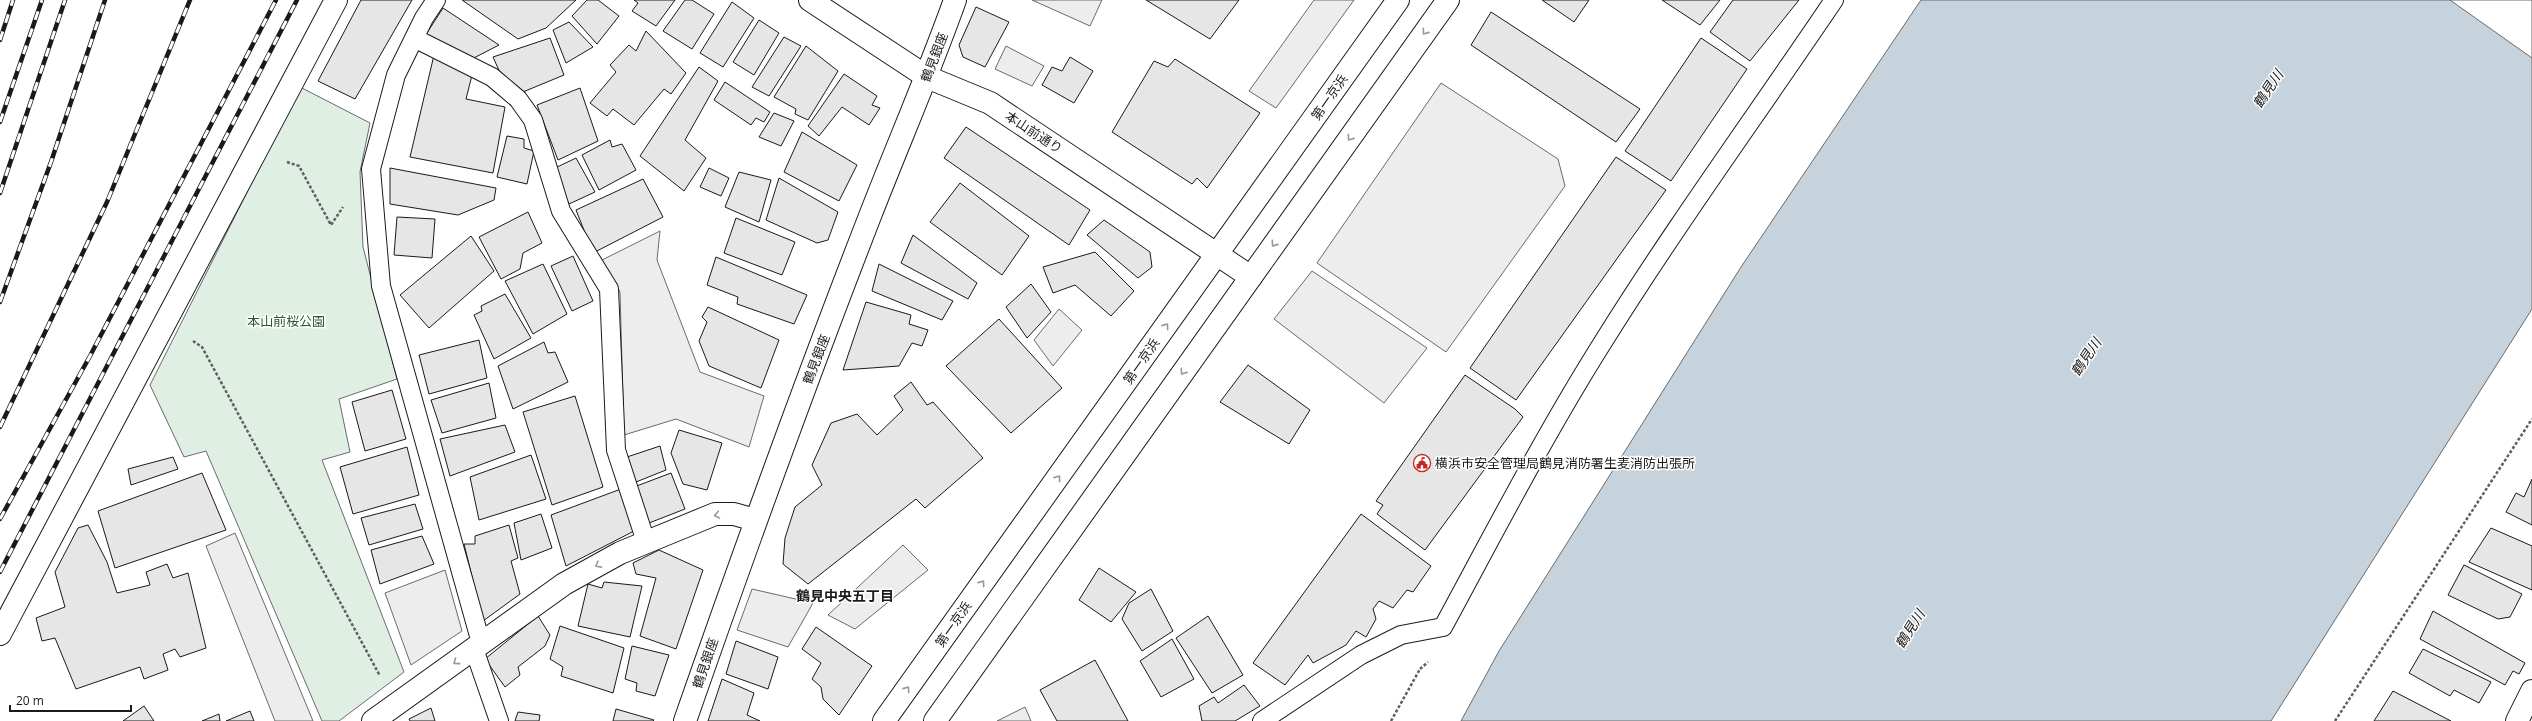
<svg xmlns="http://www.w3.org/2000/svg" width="2532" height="721" font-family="'Open Sans','Noto Sans JP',sans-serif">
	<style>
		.green { fill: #e0efe3; stroke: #6a6a6a }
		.parking { fill: #ededed; stroke: #6a6a6a }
		.water { fill: #c6d2dc; stroke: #6a6a6a }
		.pier { fill: #fff; stroke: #6a6a6a }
		.building { fill: #e6e6e6; stroke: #1a1a1a }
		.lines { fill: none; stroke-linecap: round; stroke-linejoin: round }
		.lane-casing { stroke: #1a1a1a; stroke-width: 20 }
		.street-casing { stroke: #1a1a1a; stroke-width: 24 }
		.highway-casing { stroke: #1a1a1a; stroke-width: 24 }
		.path { stroke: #5f5f5f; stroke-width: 2.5; stroke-dasharray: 3 2; stroke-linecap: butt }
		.lane { stroke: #fff; stroke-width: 18 }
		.street { stroke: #fff; stroke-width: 22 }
		.highway { stroke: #fff; stroke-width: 22 }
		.rail-casing { stroke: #1a1a1a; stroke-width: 4.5 }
		.rail { stroke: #fff; stroke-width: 3; stroke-dasharray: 9; stroke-linecap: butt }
		.oneway { stroke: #989898 }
		.labels { text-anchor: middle; stroke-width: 3; stroke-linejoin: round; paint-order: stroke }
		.street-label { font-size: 13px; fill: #1a1a1a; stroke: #fff }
		.park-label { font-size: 13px; fill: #2b5a34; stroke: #fff }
		.poi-label { font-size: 13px; fill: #1a1a1a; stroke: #fff; text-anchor: start }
		.water-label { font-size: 14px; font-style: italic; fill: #1a1a1a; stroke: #fff }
		.neighbourhood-label { font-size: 14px; font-weight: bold; fill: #1a1a1a; stroke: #fff }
	</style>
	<rect width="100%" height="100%" fill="#fff"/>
	<path class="green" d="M300,87L370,123L360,172L363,247L397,379L339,399L350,452L322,460L404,672L339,721H322L206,451L184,457L150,385Z"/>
	<path class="parking" d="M1032,0H1102L1090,26Z
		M1314,0H1354L1276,108L1249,91Z
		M1006,46L1044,66L1032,86L995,69Z
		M1441,83L1558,159L1565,186L1446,352L1317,263Z
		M660,231L657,260L700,372L764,396L749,447L676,419L624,435L620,292L602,260Z
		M1312,271L1427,348L1384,403L1274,319Z
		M1059,309L1082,330L1053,366L1034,340Z
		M235,533L313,721H275L206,546Z
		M903,545L928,570L855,629L828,615Z
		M445,570L462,631L411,665L385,593Z
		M752,589L813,603L788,647L737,630Z
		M1025,707L1031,721H997Z"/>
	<path class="water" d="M1921,0H2532V309L2271,721H1461L1499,651L1741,267Z"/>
	<path class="pier" d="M2450,0H2532V58Z"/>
	<path class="building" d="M361,0H412L355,99L318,81Z
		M462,0H576L546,28L518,39Z
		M587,0H598L619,16L597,44L572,16Z
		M634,0H675L656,26L632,11L638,3Z
		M685,0H692L714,14L692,49L663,31Z
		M1146,0H1239L1210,39Z
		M1542,0H1589L1574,22Z
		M1662,0H1720L1700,25Z
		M1733,0H1799L1750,61L1710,32Z
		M732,2L754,18L723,67L700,53Z
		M976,7L1009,22L985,67L963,57L959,45Z
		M443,8L499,45L468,61L423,39Z
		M1491,12L1640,109L1616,142L1471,45Z
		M759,20L779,33L754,75L733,62Z
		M569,22L593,47L566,63L553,30Z
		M646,31L686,73L671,94L664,89L634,125L613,109L607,116L590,103L616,72L610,65L629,45L636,51Z
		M784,37L801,46L769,96L752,87Z
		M550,38L564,75L518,94L502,77L493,57Z
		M1701,38L1747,69L1671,181L1625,151Z
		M806,46L838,71L808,120L795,114L796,109L774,97Z
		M434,55L472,75L466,99L505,107L493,173L410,157Z
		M1070,57L1093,71L1074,103L1042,85L1052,67L1062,71Z
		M1175,59L1260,113L1207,188L1197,178L1192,184L1112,132L1154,61L1168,67Z
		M699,67L718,81L685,140L706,158L684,191L640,156Z
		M844,74L877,96L872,105L880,108L869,125L842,107L819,136L808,126Z
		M725,82L770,112L764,122L756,118L751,125L714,100Z
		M580,88L598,141L558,160L537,105Z
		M774,113L794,121L781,146L759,137Z
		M966,127L1090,210L1069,245L944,158Z
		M802,132L857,165L839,201L784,172Z
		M507,136L524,139V148L534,151L527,184L497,177Z
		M610,140L612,147L622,144L636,170L599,190L582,155Z
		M1616,157L1666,190L1516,400L1470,368Z
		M576,158L595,192L569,204L553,169Z
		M390,168L496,188L494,200L458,215L390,204Z
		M709,168L729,178L721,196L700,187Z
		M739,172L771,180L759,222L725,207Z
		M779,178L838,212L828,240L817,243L766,220Z
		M643,179L663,217L593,253L576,210Z
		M960,183L1029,236L1002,275L930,222Z
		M528,212L542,243L523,253L520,269L501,279L479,237Z
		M397,217L435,219L432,258L394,255Z
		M736,218L795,242L782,275L724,253Z
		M1104,220L1150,252L1152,267L1138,278L1087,235Z
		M913,235L977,283L968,299L901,263Z
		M471,236L494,271L429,328L400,295Z
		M1095,252L1134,291L1111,316L1075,285L1053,293L1043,267Z
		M573,256L593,301L572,311L551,266Z
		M716,257L807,295L794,324L737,304L738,297L707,285Z
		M543,264L567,314L533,334L505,281Z
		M879,264L953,301L942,320L872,291Z
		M1031,284L1051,312L1027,338L1006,307Z
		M505,294L531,338L494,359L474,315L482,311L481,306Z
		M866,302L911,315L909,324L928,330L922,346L912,343L899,366L843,370Z
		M708,307L779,340L761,388L709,366L699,341L707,322L702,317Z
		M999,319L1062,388L1011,433L946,366Z
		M479,340L487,378L429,394L419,355Z
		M544,342L548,353L555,352L568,382L513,409L498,366Z
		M1248,365L1310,410L1289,444L1220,402Z
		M1465,375L1515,409L1523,417L1425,550L1377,514L1383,505L1376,501Z
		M911,382L927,405L933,402L983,458L925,508L916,499L808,584L783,564L785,538L795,507L822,485L812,465L831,423L857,414L877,435L903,410L894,396Z
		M489,383L496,418L442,433L431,400Z
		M392,390L406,439L365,451L352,402Z
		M575,396L603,487L552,505L523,412Z
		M505,425L515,452L450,476L440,439Z
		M679,430L722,443L707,490L683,484L671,453Z
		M660,446L666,470L636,482L627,457Z
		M407,447L419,495L353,514L340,467Z
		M531,455L546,499L479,520L470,477Z
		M173,457L178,469L131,485L128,469Z
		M202,473L226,530L115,568L98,511Z
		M671,473L685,509L649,523L634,487Z
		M2532,479V525L2506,512L2516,493L2524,497Z
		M621,489L636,530L566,566L551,515Z
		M415,504L423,529L369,545L361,518Z
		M541,514L552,548L521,560L514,523Z
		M1361,514L1431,566L1413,592L1407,590L1393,608L1379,601L1373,609L1376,619L1366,637L1356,631L1346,645L1313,663L1308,655L1285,685L1253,663Z
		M88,525L107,562L117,593L150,585L146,572L167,564L173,578L188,573L206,648L180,657L175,649L163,654L168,670L144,679L140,667L76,689L55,638L42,641L36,618L65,607L55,572L78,528Z
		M509,525L518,558L511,561L520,594L483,621L464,544H475V536Z
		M2491,528L2532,546V590L2469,562Z
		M422,536L434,564L380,584L371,550Z
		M659,550L703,570L676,649L640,636L656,578L636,574L633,563Z
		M2464,565L2522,594L2510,617L2498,619L2448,595Z
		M1099,568L1136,592L1111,622L1079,600Z
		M604,582L642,586L630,637L578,626L588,584L602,588Z
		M1151,589L1173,631L1142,651L1122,619L1129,603Z
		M2433,611L2525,663L2519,674L2513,671L2505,685L2420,639Z
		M538,616L550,635L545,646L518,667L520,675L505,687L485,659Z
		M1208,616L1243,675L1212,693L1176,638Z
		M560,626L624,648L613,693L561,676L563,667L550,659Z
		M816,627L872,666L839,715L823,699L821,687L812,679L821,663L802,649Z
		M1172,639L1194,679L1161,697L1140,661Z
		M736,641L778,657L768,689L726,674Z
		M632,646L669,655L655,696L636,691L637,683L625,679Z
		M2423,649L2491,682L2479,703L2454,690L2450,696L2409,673Z
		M1095,660L1128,721H1057L1040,690Z
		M722,679L754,693L747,715L760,721H708Z
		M1244,685L1260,706L1235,721H1202L1199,706L1214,697L1218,703Z
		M2393,691L2451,721H2374Z
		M144,706L154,721H123Z
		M431,708L435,721H410L409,719Z
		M616,709L654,720L653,721H613Z
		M250,711L254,721H226Z
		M518,712L540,715L539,721H515Z
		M219,714L220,721H202Z"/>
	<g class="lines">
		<g class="lane-casing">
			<path id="lane" d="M436,0L424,18L396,75L371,169L381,286L481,643
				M414,38L492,77L518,99L533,120L561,211L609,289L616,450L646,542
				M474,649L499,721
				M1262,721L1361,655L1401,635L1443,627C1495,531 1545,434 1603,342C1676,225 1757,114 1834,0"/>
		</g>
		<g class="street-casing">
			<path id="street" d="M810,0L927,77L990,103L1251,277
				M0,634L336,0
				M373,721L564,584L620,553L715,514H734L755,520
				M685,721C744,552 805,383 870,216C898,144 929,73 955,0
				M2517,721L2532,691"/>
		</g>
		<g class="highway-casing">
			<path id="highway" d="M884,721L1398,0
				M935,721L1448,0"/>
		</g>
		<path class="path" d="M287,162L299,166L331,225L343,207
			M193,341L202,347L380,676
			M1420,669L1428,662
			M1391,721L1420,669
			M2335,721L2532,419"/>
		<use href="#lane" class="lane"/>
		<use href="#street" class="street"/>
		<use href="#highway" class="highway"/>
		<g class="rail-casing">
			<path id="rail" d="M0,40L13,0
				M0,122L42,0
				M0,193L65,0
				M0,302L51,162L105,0
				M0,427L107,202L190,0
				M0,519L90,356L276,0
				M0,572L297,0"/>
		</g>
		<use href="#rail" class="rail"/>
	</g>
	<defs><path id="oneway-chevron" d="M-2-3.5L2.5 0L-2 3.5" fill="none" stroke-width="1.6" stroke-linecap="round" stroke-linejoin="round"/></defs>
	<g class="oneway">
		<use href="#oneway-chevron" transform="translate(1425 32) rotate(125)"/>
		<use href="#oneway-chevron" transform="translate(1350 138) rotate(125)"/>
		<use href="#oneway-chevron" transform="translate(1274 244) rotate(125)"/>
		<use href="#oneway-chevron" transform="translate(1166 326) rotate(-55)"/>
		<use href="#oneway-chevron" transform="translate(1183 372) rotate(125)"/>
		<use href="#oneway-chevron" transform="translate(1058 478) rotate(-55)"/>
		<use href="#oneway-chevron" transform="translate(717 515) rotate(170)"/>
		<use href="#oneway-chevron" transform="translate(598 565) rotate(151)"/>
		<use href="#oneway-chevron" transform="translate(982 583) rotate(-55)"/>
		<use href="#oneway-chevron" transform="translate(456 662) rotate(144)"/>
		<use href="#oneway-chevron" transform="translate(907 689) rotate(-55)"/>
	</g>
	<defs>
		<g id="civic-ring" transform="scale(0.9)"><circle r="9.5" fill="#fff" stroke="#c62828" stroke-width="1.5"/><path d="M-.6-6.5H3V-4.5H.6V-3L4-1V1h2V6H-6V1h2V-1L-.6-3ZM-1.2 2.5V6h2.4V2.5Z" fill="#c62828"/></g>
	</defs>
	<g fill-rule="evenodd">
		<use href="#civic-ring" x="1422" y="463"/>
	</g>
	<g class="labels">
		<g class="street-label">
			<text transform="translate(934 57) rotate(-69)" y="5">鶴見銀座</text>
			<text transform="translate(1329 97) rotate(-55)" y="5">第一京浜</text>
			<text transform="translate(1034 132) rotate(33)" y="5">本山前通り</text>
			<text transform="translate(816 359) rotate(-69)" y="5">鶴見銀座</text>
			<text transform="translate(1141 361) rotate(-55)" y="5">第一京浜</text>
			<text transform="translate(953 624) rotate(-55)" y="5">第一京浜</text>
			<text transform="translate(705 663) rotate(-71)" y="5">鶴見銀座</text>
		</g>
		<g class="park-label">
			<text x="286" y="326">本山前桜公園</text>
		</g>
		<g class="poi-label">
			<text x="1435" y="468">横浜市安全管理局鶴見消防署生麦消防出張所</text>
		</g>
		<g class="water-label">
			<text transform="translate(2268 89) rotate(-56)" y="5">鶴見川</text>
			<text transform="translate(2086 357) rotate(-56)" y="5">鶴見川</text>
			<text transform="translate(1910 629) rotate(-58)" y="5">鶴見川</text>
		</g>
		<g class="neighbourhood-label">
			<text x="845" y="601">鶴見中央五丁目</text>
		</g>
	</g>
	<path d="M10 705v6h121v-6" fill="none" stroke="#1a1a1a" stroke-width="2"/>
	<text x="16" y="705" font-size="12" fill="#1a1a1a" stroke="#ffffff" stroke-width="3" paint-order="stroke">20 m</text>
</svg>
